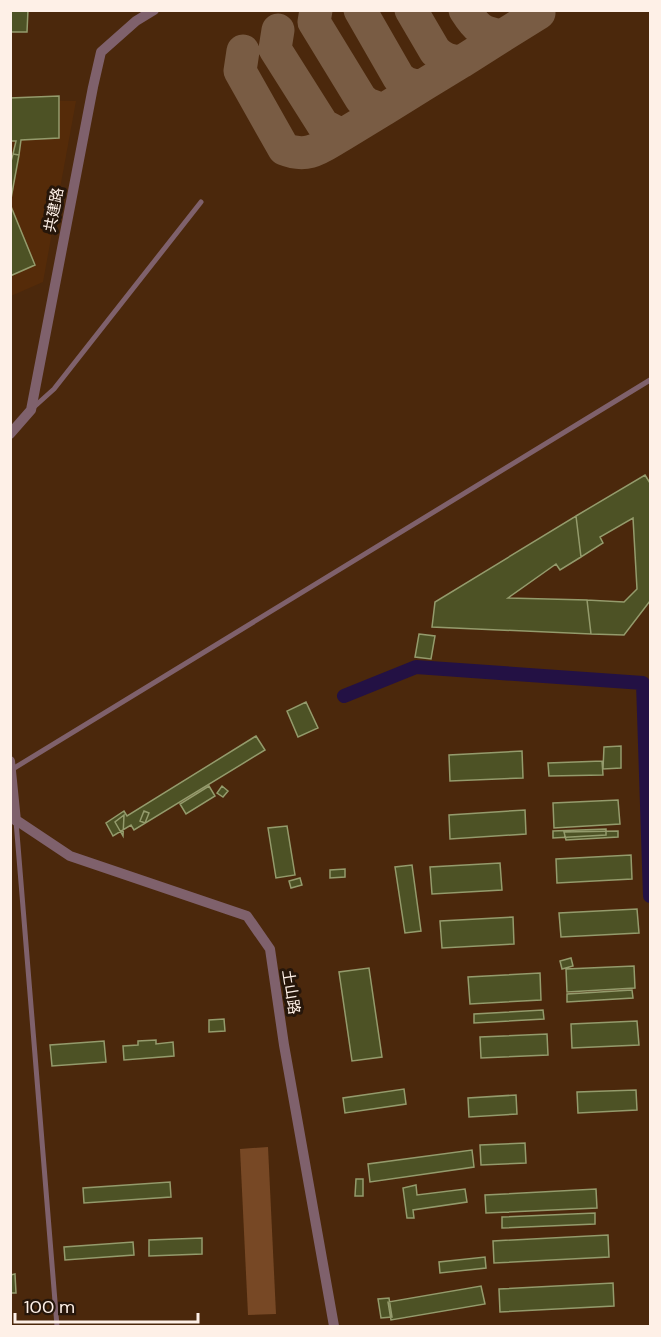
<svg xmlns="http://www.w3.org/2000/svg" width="661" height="1337" font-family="'DM Sans','Noto Sans SC',sans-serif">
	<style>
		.built { fill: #552b09 }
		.green { fill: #774825 }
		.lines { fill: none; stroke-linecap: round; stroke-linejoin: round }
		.canal { stroke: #231144; stroke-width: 14 }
		.taxiway { stroke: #795c44; stroke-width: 33 }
		.building { fill: #4d5225; stroke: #949b6c; stroke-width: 1.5 }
		.lane { stroke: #7f616c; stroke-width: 5 }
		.street { stroke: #7f616c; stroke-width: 10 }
		.labels { text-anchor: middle; stroke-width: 6; stroke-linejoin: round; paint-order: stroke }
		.street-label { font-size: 15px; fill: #fef0e7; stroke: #26160a }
	</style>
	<rect width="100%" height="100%" fill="#4b280c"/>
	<path class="built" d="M11,100L76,101L43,282L11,296Z"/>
	<path class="green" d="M268,1147L276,1314L248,1315L240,1149Z"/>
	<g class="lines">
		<path class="canal" d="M344,696L416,667L643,683L650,896"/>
		<path class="taxiway" d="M316,10L314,22L361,99L367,104L383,110L420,87
			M360,10L399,78L406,83L420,87L461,62
			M411,10L435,51C443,59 450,61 461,62L502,36
			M465,10C477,29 481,32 502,36L539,13
			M278,30L275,49L323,125L342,135L383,110
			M243,51L240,71L284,149C309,159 321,147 342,135"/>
	</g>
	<path class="building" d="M10,10H28L27,32H10Z
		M59,96V138L21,140L19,155L13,154L16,141H10V98Z
		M13,154L19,155L10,204V165Z
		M10,204L35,265L10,276Z
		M645,475L650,483V601L624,635L591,634L587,600L624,602L637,589L633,518L600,537L603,543L581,557L576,516Z
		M576,516L581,557L560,570L556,564L508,598L587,600L591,634L432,627L435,602Z
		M419,634L435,636L431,659L415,657Z
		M306,702L318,728L298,737L287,711Z
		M256,736L265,750L134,830L131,825L113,836L106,823L124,811L127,816Z
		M621,746V768L603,769L604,747Z
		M522,751L523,778L450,781L449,755Z
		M602,761L603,775L549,776L548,763Z
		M209,786L215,796L186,814L180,804Z
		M222,786L228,791L223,797L217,793Z
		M618,800L620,824L554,828L553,803Z
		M525,810L526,834L450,839L449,815Z
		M144,811L149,813L145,823L140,821Z
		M124,815L123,836L115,822Z
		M287,826L295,875L276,878L268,828Z
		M606,829V835L553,838V831Z
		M618,831V837L566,840L564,832Z
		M631,855L632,879L557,883L556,859Z
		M500,863L502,890L432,894L430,867Z
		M412,865L421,931L405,933L395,867Z
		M345,869V877L330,878V870Z
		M300,878L302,885L291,888L289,881Z
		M637,909L639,933L561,937L559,913Z
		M513,917L514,944L442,948L440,921Z
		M571,958L573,966L562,969L560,961Z
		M634,966L635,988L567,992L566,969Z
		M369,968L382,1057L352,1061L339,972Z
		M540,973L541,1000L470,1004L468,977Z
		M632,990L633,998L567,1002V994Z
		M543,1010L544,1019L474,1023V1014Z
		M224,1019L225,1031L209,1032V1020Z
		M637,1021L639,1045L572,1048L571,1024Z
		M547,1034L548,1055L481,1058L480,1037Z
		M156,1040V1044L173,1042L174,1056L124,1060L123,1046L138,1045V1041Z
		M104,1041L106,1062L52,1066L50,1045Z
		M404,1089L406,1104L345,1113L343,1098Z
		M636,1090L637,1110L578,1113L577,1092Z
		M516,1095L517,1114L469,1117L468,1098Z
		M525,1143L526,1163L481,1165L480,1145Z
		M472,1150L474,1167L370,1182L368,1164Z
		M356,1179H363V1196H355Z
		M170,1182L171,1197L84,1203L83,1188Z
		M416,1185L417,1195L465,1189L467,1202L413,1210L414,1218H407L403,1188Z
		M596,1189L597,1208L486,1213L485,1195Z
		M595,1213V1224L502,1228V1217Z
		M608,1235L609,1257L494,1263L493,1241Z
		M202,1238V1254L149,1256V1240Z
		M133,1242L134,1255L65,1260L64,1247Z
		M485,1257L486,1268L440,1273L439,1262Z
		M15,1274L16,1293H10V1275Z
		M613,1283L614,1306L500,1312L499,1289Z
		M481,1286L485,1304L391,1320L388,1302Z
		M389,1298L392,1317L381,1318L378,1299Z"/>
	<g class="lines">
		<path class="lane" d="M34,407L54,389L201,202
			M11,770L650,380
			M16,821L57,1326"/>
		<path class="street" d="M10,434L31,410L93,87L101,52L136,21L154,10
			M10,761L16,821
			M10,816L70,856L247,916L270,949L284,1045L334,1326"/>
	</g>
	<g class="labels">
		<g class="street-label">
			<text transform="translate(54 210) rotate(-79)" y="5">共建路</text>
			<text transform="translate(291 992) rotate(81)" y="5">土山路</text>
		</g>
	</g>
	<rect width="661" height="1337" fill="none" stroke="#fef0e7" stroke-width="24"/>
	<path d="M15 1313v9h183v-9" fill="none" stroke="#fef0e7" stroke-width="3"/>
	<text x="24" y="1313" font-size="18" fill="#fef0e7" stroke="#26160a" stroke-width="4.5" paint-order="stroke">100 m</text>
</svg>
